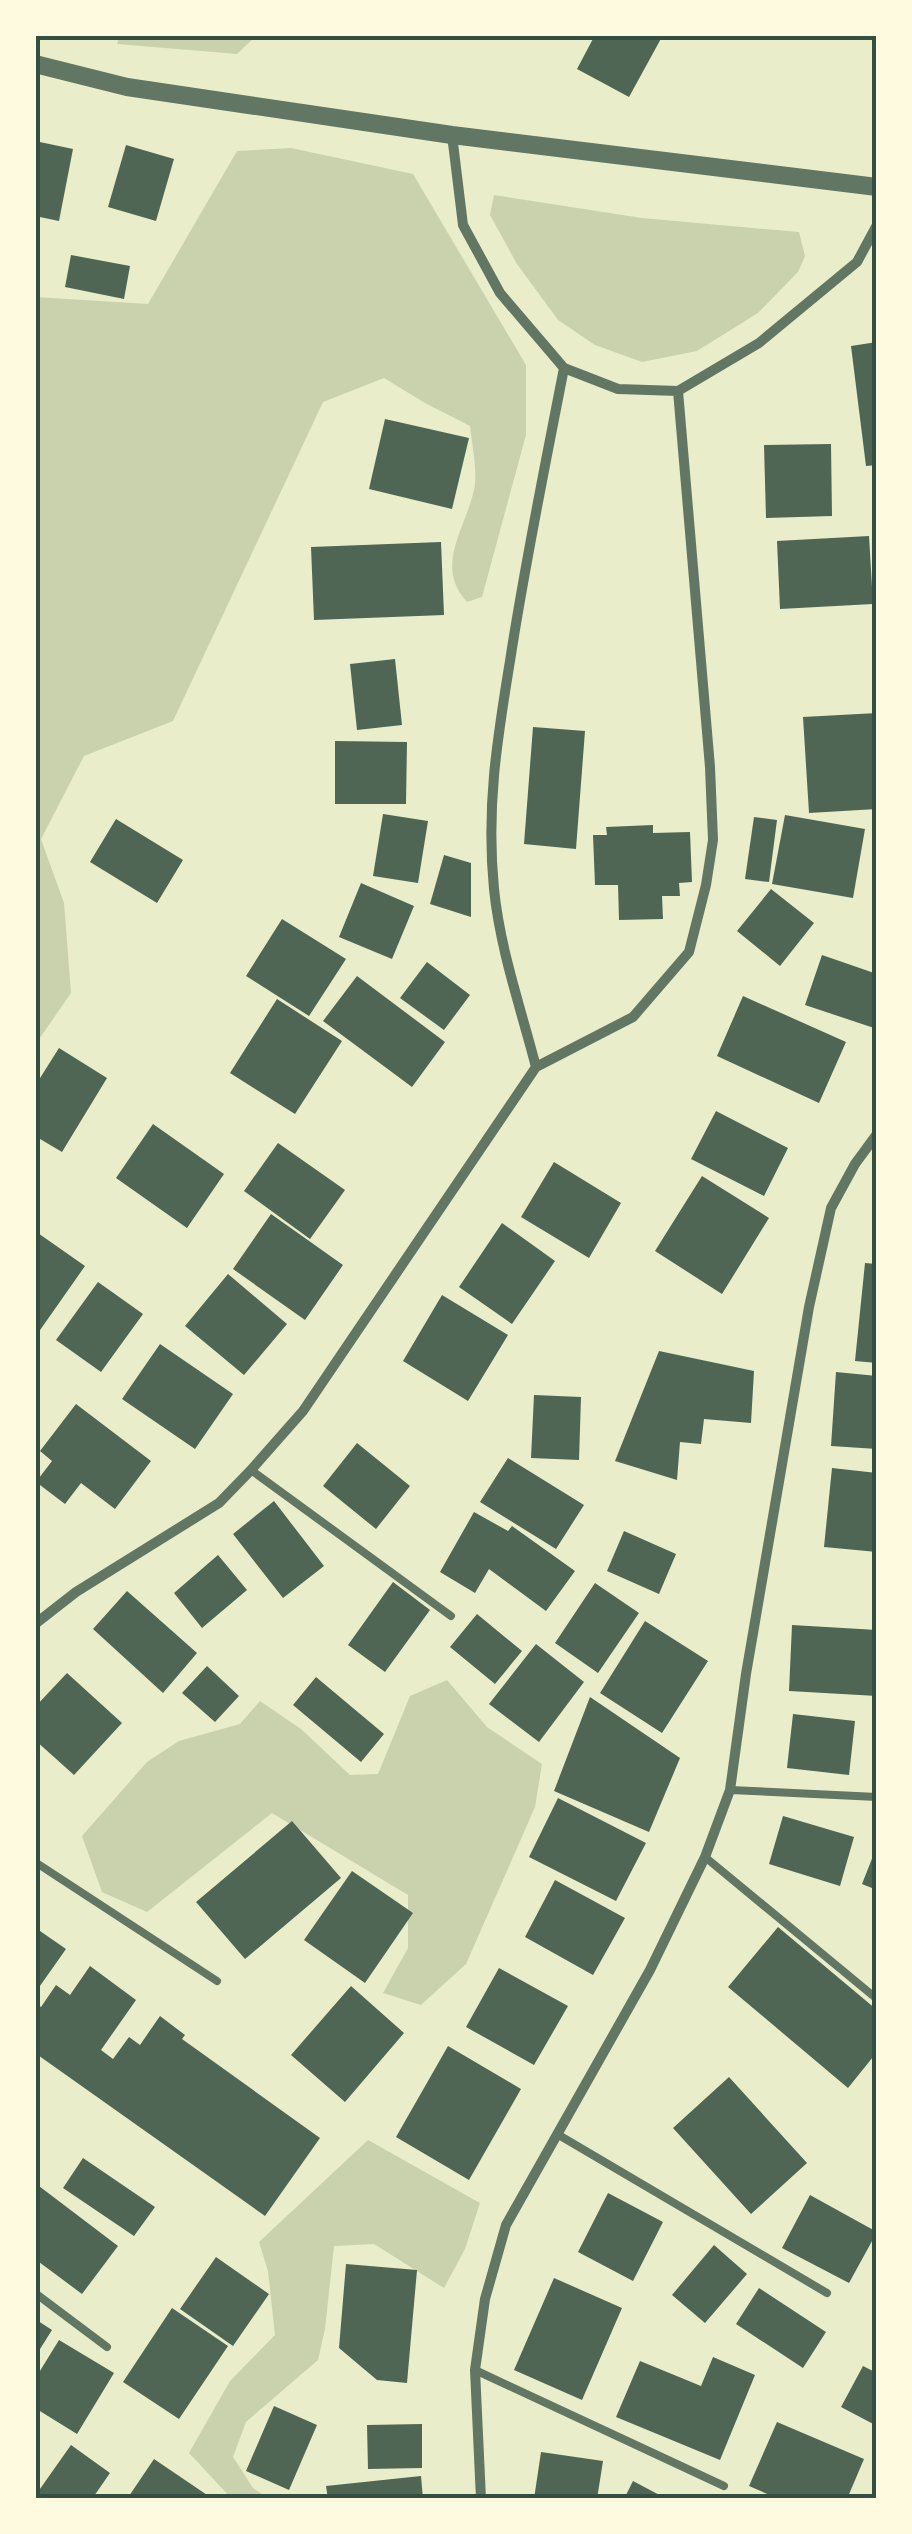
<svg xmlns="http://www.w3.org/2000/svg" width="912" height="2534" font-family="'Open Sans',sans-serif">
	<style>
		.green { fill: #cad2ad }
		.building { fill: #4f6655 }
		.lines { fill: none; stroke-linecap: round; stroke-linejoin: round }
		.service { stroke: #617663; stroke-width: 8 }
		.minor { stroke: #617663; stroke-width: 10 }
		.tertiary { stroke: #617663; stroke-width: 18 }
		.neatline { fill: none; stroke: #344e41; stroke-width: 4 }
	</style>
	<rect width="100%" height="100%" fill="#e9edc9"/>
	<path class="green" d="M120,35H257L237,54L117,44Z
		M291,148L413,174L526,365V435L482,597L467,602C434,566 465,530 474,490C478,472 472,445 470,426L425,403L384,378L323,402L173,721L84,756L41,839L64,903L71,993L35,1045V297L148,304L237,151Z
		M494,195L642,218L799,232L805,256L798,272L758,313L697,351L642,362L595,345L558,320L517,264L490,215Z
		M447,1680L487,1727L542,1764L535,1807L466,1964L421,2005L383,1993L408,1948V1895L272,1813L147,1912L102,1892L82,1836L147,1762L179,1741L240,1724L260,1701L301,1729L350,1775L378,1774L410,1696Z
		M368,2140L480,2203L465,2249L444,2288L374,2244L334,2246L325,2329L318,2360L246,2422L233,2457L253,2488L270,2499H232L189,2453L230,2381L275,2335L268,2271L259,2242Z"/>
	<path class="building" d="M595,35H663L629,97L577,69Z
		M35,141L73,149L59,221L35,216Z
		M126,145L174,159L156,221L108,207Z
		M71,255L130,266L124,299L65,287Z
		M877,342V465L866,466L851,346Z
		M385,419L469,438L452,509L369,489Z
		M831,444L832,516L766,518L764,445Z
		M869,536L873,604L780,609L777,541Z
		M441,542L444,615L314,620L311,547Z
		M395,659L402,725L357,730L350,664Z
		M877,713V809L809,813L803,717Z
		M533,727L585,731L576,849L524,844Z
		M335,741L407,742L406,804H335Z
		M383,814L428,821L418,883L373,876Z
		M785,815L865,829L853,898L772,884Z
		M754,817L777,820L769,882L745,879Z
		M116,819L183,860L157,903L90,862Z
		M653,825V833L690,832L692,882L679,883L680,896H662L663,919L619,920L618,885H595L593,835H607L606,827Z
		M444,855L471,863V917L430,904Z
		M361,883L414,906L392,959L339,937Z
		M771,889L814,923L780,966L737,931Z
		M282,919L346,959L309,1016L246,976Z
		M822,955L877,974V1029L805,1005Z
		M427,962L470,995L444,1030L400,998Z
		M357,976L445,1042L412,1087L323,1021Z
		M743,996L846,1042L819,1103L717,1056Z
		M277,999L342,1041L295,1114L230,1073Z
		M59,1048L107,1078L62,1152L35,1136V1086Z
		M716,1111L788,1148L764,1196L691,1159Z
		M153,1124L224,1174L187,1228L116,1178Z
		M278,1143L345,1190L310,1239L244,1191Z
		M554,1162L621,1203L589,1258L521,1217Z
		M702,1176L769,1218L722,1294L655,1251Z
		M271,1214L343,1265L305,1320L233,1269Z
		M502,1223L555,1261L512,1324L459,1287Z
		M35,1231L85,1266L38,1333L35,1331Z
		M865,1263L877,1264V1363L855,1361Z
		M228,1274L287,1324L244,1375L185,1326Z
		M98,1282L143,1314L101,1372L56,1340Z
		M442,1295L508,1335L468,1401L403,1361Z
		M160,1344L233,1394L195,1449L122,1399Z
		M659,1351L754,1371L751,1423L704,1419L701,1444L680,1442L677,1480L615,1461Z
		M836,1372L877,1376V1449L831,1446Z
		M534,1395L581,1397L579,1460L531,1458Z
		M76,1404L151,1461L115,1509L81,1483L65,1504L36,1482L52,1461L40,1451Z
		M357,1443L410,1486L376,1529L323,1486Z
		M508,1458L584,1505L556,1549L480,1502Z
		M832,1468L877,1473V1552L824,1547Z
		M274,1501L324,1566L283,1598L233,1534Z
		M474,1512L508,1531L512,1526L575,1571L546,1611L489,1569L475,1593L440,1572Z
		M624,1531L676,1554L659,1594L607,1571Z
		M218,1555L247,1590L202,1628L174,1593Z
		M393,1582L430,1610L385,1672L348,1645Z
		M595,1583L639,1613L598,1673L555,1643Z
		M127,1591L197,1653L163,1693L93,1629Z
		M477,1614L522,1651L495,1684L450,1647Z
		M645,1621L708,1661L662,1733L600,1693Z
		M792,1625L877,1630V1696L789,1691Z
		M536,1644L584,1682L539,1742L489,1704Z
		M207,1666L239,1696L215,1722L182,1693Z
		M67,1673L122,1723L74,1775L35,1740V1707Z
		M316,1677L384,1734L361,1762L293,1705Z
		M590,1697L680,1758L649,1832L554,1791Z
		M793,1714L855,1721L849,1775L787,1768Z
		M558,1798L646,1843L616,1901L529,1857Z
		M783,1816L854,1837L840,1886L769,1864Z
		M292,1821L341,1878L245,1959L196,1902Z
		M877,1846V1890L862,1884Z
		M352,1871L413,1913L365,1983L304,1940Z
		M555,1880L625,1918L593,1975L525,1937Z
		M778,1927L877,2010V2052L848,2088L728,1987Z
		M40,1931L66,1949L35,1993V1938Z
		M90,1966L136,2000L101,2050L113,2059L129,2037L140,2045L160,2016L185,2035L182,2039L320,2138L265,2216L35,2053V2003L41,2007L56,1985L70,1995Z
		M499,1968L568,2006L534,2065L466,2027Z
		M351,1986L404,2033L345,2102L291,2055Z
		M448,2046L521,2089L469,2180L396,2137Z
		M729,2077L807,2163L751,2214L673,2128Z
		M83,2158L155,2207L134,2236L63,2188Z
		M35,2183L118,2246L82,2294L35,2259Z
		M608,2193L663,2222L633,2281L578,2252Z
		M810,2195L877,2232L849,2283L782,2248Z
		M714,2245L747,2274L705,2323L672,2295Z
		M216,2257L269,2294L233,2346L180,2309Z
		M346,2264L417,2270L407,2383L377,2380L339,2348Z
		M554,2278L622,2308L582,2400L514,2370Z
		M759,2288L826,2332L803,2368L736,2324Z
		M172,2308L228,2346L179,2419L123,2382Z
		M35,2319L52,2330L35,2357Z
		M59,2340L114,2373L77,2434L35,2408V2379Z
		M713,2357L755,2375L720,2460L616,2417L640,2361L701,2386Z
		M863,2366L877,2373V2426L841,2407Z
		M274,2406L317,2425L289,2490L246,2471Z
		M777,2422L864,2459L847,2499H779L749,2486Z
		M422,2424V2468L368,2469L367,2425Z
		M71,2445L110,2473L92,2499H38L35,2496Z
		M541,2452L603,2461L597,2499H534Z
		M154,2459L213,2499H127Z
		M421,2476L423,2499H328L326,2486Z
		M633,2481L667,2499H624Z"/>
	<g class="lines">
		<path class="service" d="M251,1470L451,1616
			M730,1790L877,1797
			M705,1857L877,1999
			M35,1862L217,1981
			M557,2134L827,2293
			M35,2293L107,2347
			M475,2370L724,2486"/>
		<path class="minor" d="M452,135L463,225L500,293L564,368L618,389L678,391L759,343L857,262L877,225
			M536,1067C521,1009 500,949 494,889C486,808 497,740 510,661C525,563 545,466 564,368
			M35,1624L76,1592L219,1503L251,1470L303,1411L536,1067L633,1017L689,952L706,885L713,840L710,767L678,391
			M481,2499L475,2370L485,2299L506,2225L650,1970L705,1857L730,1790L746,1674L809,1307L831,1208L855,1164L877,1134"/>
		<path class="tertiary" d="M35,64L127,87L452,135L877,187"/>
	</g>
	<rect width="912" height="2534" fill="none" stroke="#fefae0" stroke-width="75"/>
	<rect x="38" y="38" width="836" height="2458" class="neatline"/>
</svg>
